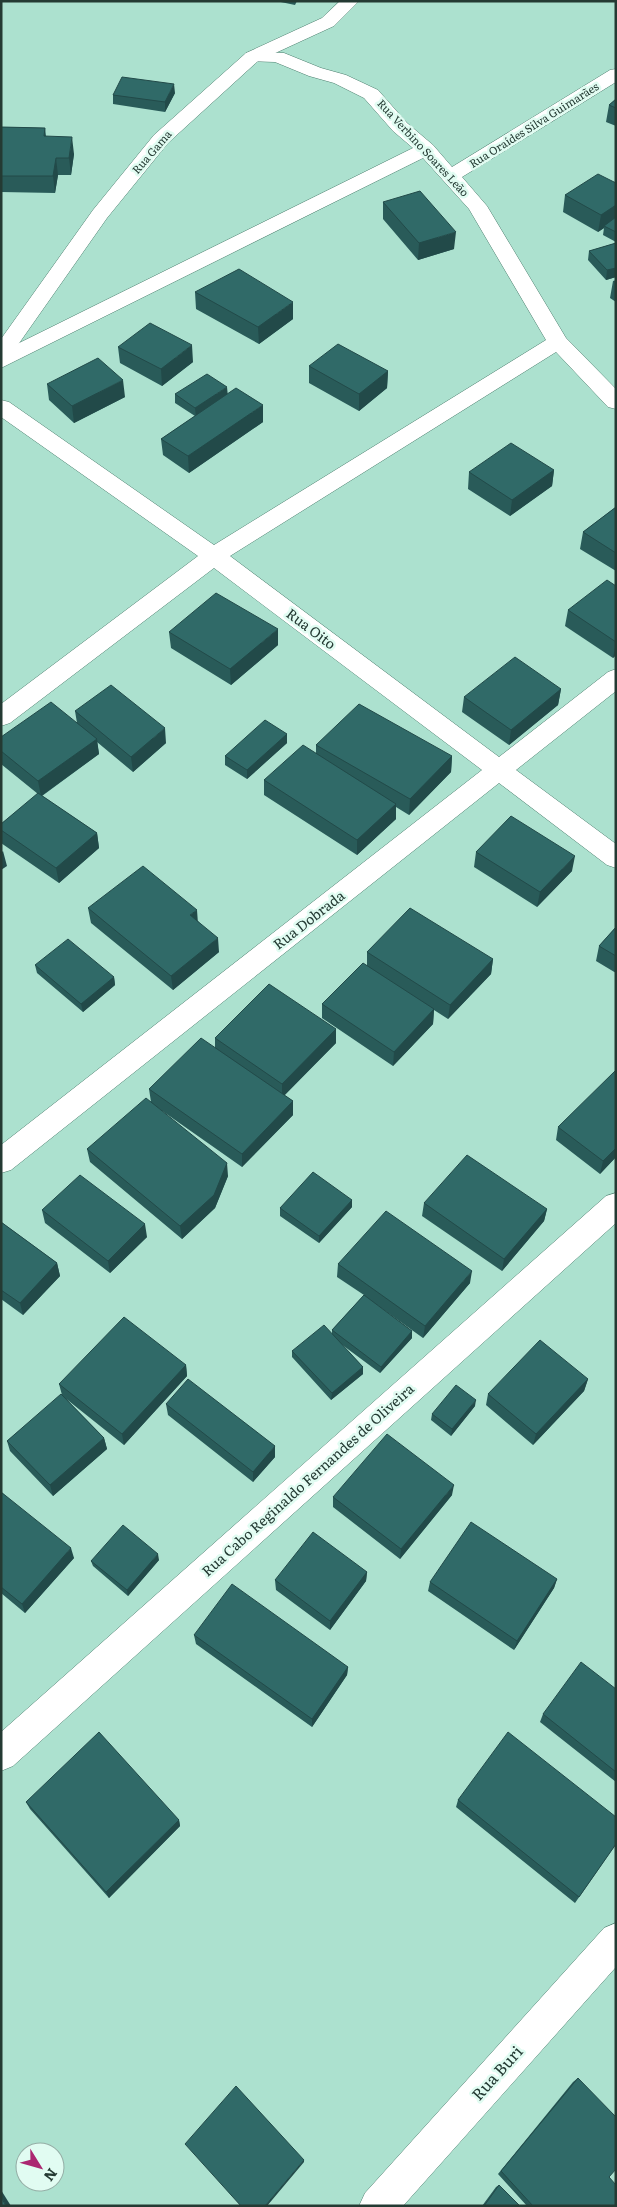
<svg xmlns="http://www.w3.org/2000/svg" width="617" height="2207" font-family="Literata,serif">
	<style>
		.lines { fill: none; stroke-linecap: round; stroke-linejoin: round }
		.street-casing { stroke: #4c7e6e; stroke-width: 1 }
		.secondary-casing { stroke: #4c7e6e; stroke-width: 1 }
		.street { fill: #fff; fill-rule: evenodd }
		.secondary { fill: #fff; fill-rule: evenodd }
		.wall { fill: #295b59 }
		.shaded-wall { fill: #224a49 }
		.building { fill: #306a68; stroke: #224a49 }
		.labels { text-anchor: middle; stroke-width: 5; stroke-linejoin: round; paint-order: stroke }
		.far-street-label { font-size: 11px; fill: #243a33; stroke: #e1fcf2 }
		.street-label { font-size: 14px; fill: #243a33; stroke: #e1fcf2 }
		.near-street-label { font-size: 16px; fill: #243a33; stroke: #e1fcf2 }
	</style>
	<rect width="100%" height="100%" fill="#ace1cf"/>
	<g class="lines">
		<g class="street-casing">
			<path id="street" d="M252,52L284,53L321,68L346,75L378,90L407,123L433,145L452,167L610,70L616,69V82L462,177L487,206L566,338L616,389V409L608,407L556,352L230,556L499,757L608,672L616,669V691L516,770L616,844V868L607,865L499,783L11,1170L1,1173V1145L482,770L214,568L10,723L1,726V704L198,556L1,417V400L9,402L214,545L546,340L469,209L423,158L1,368V352L413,148L393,131L364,98L334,83L309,76L275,62L246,61L243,57L246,53Z
				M616,1193V1223L13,1766L1,1771V1732L606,1196Z
				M616,1923V1967L403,2206H359L365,2193L604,1928Z"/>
		</g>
		<g class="secondary-casing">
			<path id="secondary" d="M340,1H359L334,26L258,61L168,143L107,218L8,359L1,361V339L93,210L154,135L246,53L322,18Z"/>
		</g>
		<use href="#street" class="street"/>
		<use href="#secondary" class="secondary"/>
	</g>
	<path class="wall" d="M276,1H297L295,5Z
		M175,93L165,112L113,104V95Z
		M616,99V126L606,122L609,105Z
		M1,127L45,128L46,136L74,154L71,175H58L55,193L1,192Z
		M616,183V242L603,235L604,228L598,232L563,212L565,195Z
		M383,202L454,249L418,260L383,219Z
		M616,243V277L606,280L588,260L589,251Z
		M616,280V302L610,298L613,281Z
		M195,292L293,319L259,344L196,309Z
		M118,347L193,362L162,386L120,363Z
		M309,366L388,371L387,388L359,411L309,383Z
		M47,384L125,397L74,423L49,400Z
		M175,394H228L263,422L189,473L163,455L161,439L195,416L175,403Z
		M554,470L552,486L510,516L468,489L469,472Z
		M616,507V571L580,549L583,532Z
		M616,586V655L613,658L565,626L568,610Z
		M169,632L278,645L231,685L171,648Z
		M561,689L558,705L509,745L462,712L464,697Z
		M75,711L166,743L133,772L97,742L99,754L42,796L97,833L99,848L59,883L1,843V824L38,794L1,764V737L77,723Z
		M287,734V743L247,779L225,765V756Z
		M316,745L452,756L451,772L409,815L396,807V819L357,855L264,795V780L316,753Z
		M476,852L572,871L537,907L474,867Z
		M88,908L198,921L219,952L173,990L91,923Z
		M616,927V973L596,961L599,946Z
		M367,952L493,959L491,974L448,1019L434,1010L433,1024L393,1066L322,1018V1004L367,965Z
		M35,965L114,977L115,985L83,1012L37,973Z
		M336,1029V1043L284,1095L293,1101V1115L242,1167L158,1108L228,1176L215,1208L182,1239L90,1162L87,1149L151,1102L149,1089L215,1048V1038Z
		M558,1127L616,1157L600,1174L556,1140Z
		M352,1200V1207L319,1243L280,1216V1208Z
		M424,1203L547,1209L544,1221L502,1271L422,1216Z
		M42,1210L147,1237L110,1273L45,1223Z
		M1,1222L57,1263L60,1276L23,1315L1,1299Z
		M338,1264L470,1283L423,1338L370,1300L412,1331V1338L380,1373L341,1344L363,1367V1374L331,1400L292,1357V1351L332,1334V1330L364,1295L337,1277Z
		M186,1365L187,1376L124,1445L65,1398L104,1438L107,1449L53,1496L10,1451L7,1441L62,1395L59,1384Z
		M588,1379L584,1391L533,1445L486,1405L488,1394Z
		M166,1404L275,1457L253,1482L168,1415Z
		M475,1406L451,1436L431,1420L432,1414Z
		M1,1492L74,1558L25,1613L1,1593Z
		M452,1495L400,1559L333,1507V1497Z
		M159,1560L128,1596L93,1566L91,1561Z
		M367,1572L366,1581L330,1630L276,1590L275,1580Z
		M557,1579L554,1588L514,1650L428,1591L430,1582Z
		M194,1635L348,1667L347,1675L312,1727L196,1644Z
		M616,1689V1782L540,1722L543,1714Z
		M458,1800L616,1844L575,1903L456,1807Z
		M26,1802L179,1820L180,1826L109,1898L30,1809Z
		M578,2078L609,2177L616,2206H527L498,2174L573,2082Z
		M499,2185L520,2206H482L496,2187Z"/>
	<path class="shaded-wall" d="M174,84L175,93L165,112V102Z
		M72,137L74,154L71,175L69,158Z
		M56,158L58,175L55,193L53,176Z
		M616,205V220L604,226V228L598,232L601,215Z
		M456,232L454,249L418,260L419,243Z
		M616,268V277L606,280L607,270Z
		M293,302V319L259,344L258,327Z
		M192,345L193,362L162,386L161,369Z
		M388,371L387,388L359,411V394Z
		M123,380L125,397L74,423L72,406Z
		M227,387L228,397L196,417L195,408Z
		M263,405V422L189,473L188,456Z
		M554,470L552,486L510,516L512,500Z
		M278,629V645L231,685L230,669Z
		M616,642V655L613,658Z
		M561,689L558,705L509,745L511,730Z
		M165,728L166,743L133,772L131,757Z
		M287,734V743L247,779V770Z
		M97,739L99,754L41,796L38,781Z
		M452,756L451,772L409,815L410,799Z
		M396,804V819L357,855V840Z
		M97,833L99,848L59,883L56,868Z
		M3,851L7,866L1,870V853Z
		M575,856L572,871L537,907L540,892Z
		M197,910L198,924L190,915Z
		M218,938L219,952L173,990L171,976Z
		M493,959L491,974L448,1019L450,1005Z
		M114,977L115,985L83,1012L81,1004Z
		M434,1009L433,1024L393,1066L394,1052Z
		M336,1029V1043L282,1098V1084Z
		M293,1101V1115L242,1167V1154Z
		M616,1148V1157L600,1174L603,1161Z
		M227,1163L228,1176L215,1208L182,1239L180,1226Z
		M352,1200V1207L319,1243V1236Z
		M547,1209L544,1221L502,1271L504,1259Z
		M145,1224L147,1237L110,1273L108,1261Z
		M57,1263L60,1276L23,1315L20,1303Z
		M472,1271L470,1283L423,1338L425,1326Z
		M412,1331V1338L380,1373L381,1367Z
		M186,1365L187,1376L124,1445L122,1434Z
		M363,1367V1374L331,1400L332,1393Z
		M588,1379L584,1391L533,1445L536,1434Z
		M476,1400L475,1406L451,1436L452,1429Z
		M104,1438L107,1449L53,1496L50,1485Z
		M275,1446V1457L253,1482V1472Z
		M454,1485L452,1495L400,1559L401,1549Z
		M71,1548L74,1558L25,1613L22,1604Z
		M158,1554L159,1560L128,1596L127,1590Z
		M367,1572L366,1581L330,1630V1621Z
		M557,1579L554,1588L514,1650L517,1641Z
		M348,1667L347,1675L312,1727V1719Z
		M179,1820L180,1826L109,1898L106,1892Z
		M304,2160V2162L267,2206H265Z
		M1,2190L11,2206H6L1,2197Z"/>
	<path class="building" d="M122,77L174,84L165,102L113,95Z
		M616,99V108L609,105Z
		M1,127L45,128L44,136L72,137L69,158H56L53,176H1Z
		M598,174L616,183V205L601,215L565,195Z
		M420,191L456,232L419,243L383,202Z
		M616,217V232L604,226Z
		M616,243V268L607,270L589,251Z
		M239,269L293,302L258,327L195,292Z
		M150,323L192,345L161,369L118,347Z
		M338,344L388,371L359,394L309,366Z
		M98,358L123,380L72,406L47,384Z
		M207,374L227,387L195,408L175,394Z
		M236,388L263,405L188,456L161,439Z
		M511,443L554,470L512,500L469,472Z
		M616,507V553L583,532Z
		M607,580L616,586V642L568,610Z
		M216,593L278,629L230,669L169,632Z
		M515,657L561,689L511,730L464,697Z
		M111,685L165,728L131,757L75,711Z
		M51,702L97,739L38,781L1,751V737Z
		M359,704L452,756L410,799L316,745Z
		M265,720L287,734L247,770L225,756Z
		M303,745L396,804L357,840L264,780Z
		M38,793L97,833L56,868L1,830V824Z
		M511,816L575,856L540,892L476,852Z
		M143,866L197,910L190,915L218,938L171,976L88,908Z
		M410,908L493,959L450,1005L367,952Z
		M616,927V956L599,946Z
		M68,939L114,977L81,1004L35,965Z
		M363,963L434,1009L394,1052L322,1004Z
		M269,984L336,1029L282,1084L215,1038Z
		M201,1038L293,1101L242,1154L149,1089Z
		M616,1070V1148L603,1161L558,1127Z
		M146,1098L227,1163L214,1195L180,1226L87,1149Z
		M467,1155L547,1209L504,1259L424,1203Z
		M313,1172L352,1200L319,1236L280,1208Z
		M80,1175L145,1224L108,1261L42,1210Z
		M386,1211L472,1271L425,1326L338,1264Z
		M1,1222L57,1263L20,1303L1,1290Z
		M364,1295L412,1331L381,1367L332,1330Z
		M124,1317L186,1365L122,1434L59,1384Z
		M324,1325L363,1367L332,1393L292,1351Z
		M540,1340L588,1379L536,1434L488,1394Z
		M188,1379L275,1446L253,1472L166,1404Z
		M456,1385L476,1400L452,1429L432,1414Z
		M61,1394L104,1438L50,1485L7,1441Z
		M387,1434L454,1485L401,1549L333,1497Z
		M1,1492L71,1548L22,1604L1,1587Z
		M471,1522L557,1579L517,1641L430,1582Z
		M123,1525L158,1554L127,1590L91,1561Z
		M313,1532L367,1572L330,1621L275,1580Z
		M232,1584L348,1667L312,1719L194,1635Z
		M581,1662L616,1689V1772L543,1714Z
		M99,1732L179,1820L106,1892L26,1802Z
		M508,1732L616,1817V1844L579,1897L458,1800Z
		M578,2078L616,2117V2169L609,2177L616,2185V2206H533L501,2171Z
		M236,2086L304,2160L265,2206H241L185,2144Z
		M499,2185L520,2206H484Z
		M1,2197L6,2206H1Z"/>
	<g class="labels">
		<g class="far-street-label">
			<text transform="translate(534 125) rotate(-32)" y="4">Rua Oraídes Silva Guimarães</text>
			<text transform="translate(423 148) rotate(47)" y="4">Rua Verbino Soares Leão</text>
			<text transform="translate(152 152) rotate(-49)" y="4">Rua Gama</text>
		</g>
		<g class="street-label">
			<text transform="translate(311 629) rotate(37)" y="5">Rua Oito</text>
			<text transform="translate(309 920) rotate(-38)" y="5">Rua Dobrada</text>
			<text transform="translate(308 1480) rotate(-42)" y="5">Rua Cabo Reginaldo Fernandes de Oliveira</text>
		</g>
		<g class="near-street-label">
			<text transform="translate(497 2073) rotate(-48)" y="6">Rua Buri</text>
		</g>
	</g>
	<rect width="617" height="2207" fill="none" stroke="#243a33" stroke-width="5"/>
	<g transform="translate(40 2167) rotate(127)"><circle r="24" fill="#e1fcf2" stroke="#95aea6"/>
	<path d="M0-4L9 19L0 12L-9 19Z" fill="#ab2771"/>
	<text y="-8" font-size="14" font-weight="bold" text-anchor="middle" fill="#243a33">N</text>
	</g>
</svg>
